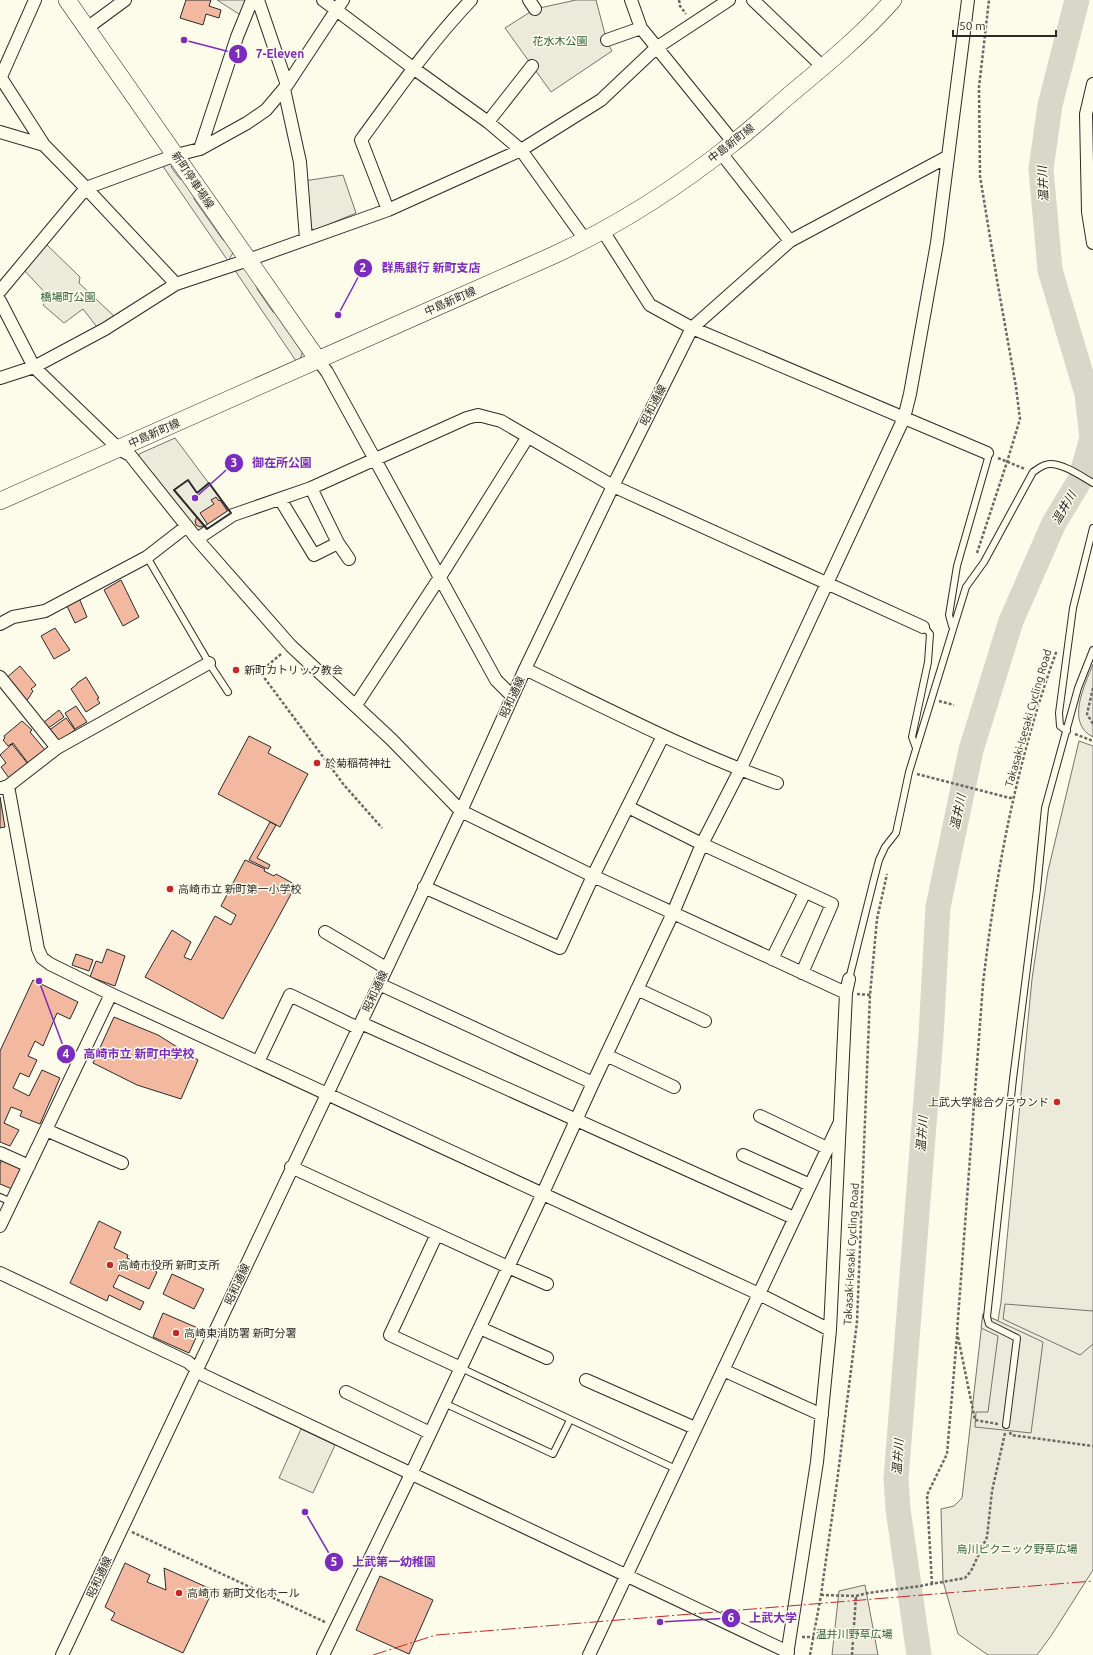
<svg xmlns="http://www.w3.org/2000/svg" width="1093" height="1655" font-family="Ubuntu,'Noto Sans JP',sans-serif">
	<style>
		.green { fill: #ecebdb; stroke: #74746e }
		.parking { fill: #eceadb; stroke: #74746e }
		.lines { fill: none; stroke-linecap: round; stroke-linejoin: round }
		.river { stroke: #d8d7c9; stroke-width: 25 }
		.building { fill: #f2b8a0; stroke: #2b2b2b }
		.service-casing { stroke: #2b2b2b; stroke-width: 8 }
		.minor-casing { stroke: #2b2b2b; stroke-width: 14 }
		.secondary-casing { stroke: #2b2b2b; stroke-width: 18 }
		.path { stroke: #6a6964; stroke-width: 2.5; stroke-dasharray: 3 2; stroke-linecap: butt }
		.service { stroke: #fdfbea; stroke-width: 6 }
		.minor { stroke: #fdfbea; stroke-width: 12 }
		.secondary { stroke: #fdfbea; stroke-width: 17 }
		.wall { stroke: #2b2b2b; stroke-width: 2 }
		.power { stroke: #c62828; stroke-width: 1; stroke-dasharray: 14 3 2 3; stroke-linecap: butt }
		.poi-dot { fill: #c62828; stroke: #fdfbea; stroke-width: 1.5 }
		.labels { text-anchor: middle; stroke-width: 3; stroke-linejoin: round; paint-order: stroke }
		.park-label { font-size: 11px; fill: #34623c; stroke: #fdfbea }
		.street-label { font-size: 11px; fill: #2b2b2b; stroke: #fdfbea }
		.poi-label { font-size: 11px; fill: #2b2b2b; stroke: #fdfbea; text-anchor: start }
		.water-label { font-size: 12px; font-style: italic; fill: #2b2b2b; stroke: #fdfbea }
		.leader { fill: none; stroke: #7b2cbf; stroke-width: 1.5 }
		.callout-dot { fill: #7b2cbf; stroke: #fdfbea; stroke-width: 1.5 }
		.mark-label { font-size: 12px; text-anchor: middle; font-weight: bold; fill: #fff }
		.callout-label { font-size: 12px; text-anchor: middle; font-weight: bold; fill: #7b2cbf; stroke: #fdfbea; stroke-width: 3; stroke-linejoin: round; paint-order: stroke }
	</style>
	<rect width="100%" height="100%" fill="#fdfbea"/>
	<path class="green" d="M217,0H246L242,16Z
		M576,0H596L607,42L612,51L551,92L505,28L535,9Z
		M343,175L356,213L315,230L309,228L304,181Z
		M46,244L80,277L79,283L115,317L97,327L83,309L64,323L43,305L49,297L24,270Z
		M175,438L231,513L200,533L139,459V454Z
		M1093,664V737C1065,723 1085,685 1093,664Z
		M1079,741L1093,746V1570L1051,1636L1037,1655H988L958,1634L943,1581L941,1509L954,1506L962,1498L983,1314L998,1321L1001,1302L1032,979L1048,871Z
		M865,1585L878,1655H832L839,1591Z"/>
	<path class="parking" d="M166,162L174,164L171,167L180,179L186,180L195,192L194,199L223,240L229,243L233,253L228,261L162,165Z
		M240,267L247,269L258,285L257,289L273,312L280,315L303,350L300,360L296,361L234,269Z
		M1005,1304L1093,1311V1344L1080,1355L1003,1319Z
		M983,1314L1043,1342L1031,1433L975,1427L976,1412H988L998,1336L981,1328Z
		M301,1429L335,1445L313,1493L279,1478Z"/>
	<g class="lines">
		<path class="river" d="M919,1655L898,1509L896,1479L931,1036L938,907L971,750L1011,621L1054,523L1080,480L1092,438L1087,394L1050,270L1041,169L1050,105L1077,0"/>
	</g>
	<path class="building" d="M186,0H211L209,6L221,10L219,18L206,14L203,25L180,18Z
		M216,497L219,501L220,500L228,512L208,525L200,513L214,504L211,500Z
		M197,517L204,526L200,527L196,525L195,521Z
		M121,580L139,617L123,626L104,590Z
		M79,598L87,617L75,623L66,604Z
		M55,628L70,650L54,659L41,636Z
		M20,666L36,685L31,689L33,691L28,699L24,702L5,679Z
		M86,677L99,698L97,699L100,703L86,712L71,689L77,684V683Z
		M76,706L87,722L75,729L65,713Z
		M59,710L64,717L47,729L43,723Z
		M66,718L75,730L57,743L48,731Z
		M22,721L32,730L30,732L45,750L28,763L13,743L8,746L3,740L5,738L4,736Z
		M249,736L271,747L268,753L308,774L280,827L218,794Z
		M12,744L28,764L9,778L1,767L6,763L0,755Z
		M0,797L5,827L0,828Z
		M270,822L276,825L257,858L270,865L268,869L249,860Z
		M245,860L265,869L264,871L274,876L276,874L296,885L223,1019L145,977L172,930L191,942L184,957L191,960L215,916L231,925L236,915L221,906Z
		M107,949L125,956L115,986L90,977L96,961L102,963Z
		M76,954L93,960L89,971L72,965Z
		M33,980L78,1002L70,1019L57,1013L43,1046L35,1041L28,1056L37,1060L29,1077L20,1073L13,1088L29,1096L42,1070L60,1078L40,1124L20,1116L22,1111L11,1107L4,1123L19,1130L10,1146L0,1142V1051Z
		M114,1017L158,1035L198,1060L181,1099L137,1085L93,1063Z
		M2,1159L22,1169L12,1189L0,1184V1164Z
		M99,1221L121,1232L114,1248L128,1255L127,1258L157,1272L149,1289L119,1275L113,1287L144,1302L140,1310L109,1295L107,1301L70,1283Z
		M172,1274L204,1289L194,1309L163,1294Z
		M163,1313L200,1329L189,1353L153,1337Z
		M125,1563L150,1575L147,1582L166,1590L164,1568L213,1590L183,1653L111,1620L115,1613L105,1607Z
		M380,1576L433,1600L409,1654L356,1630Z"/>
	<g class="lines">
		<g class="service-casing">
			<path id="service" d="M147,557L209,663L228,692
				M952,626L949,615L957,566L988,458L987,453
				M1067,731L1060,726L1059,713L1073,608L1093,528
				M916,748L912,737L928,662L930,634L926,629L923,627
				M849,979L874,879L879,860L885,847L896,833L909,772L966,587L984,562L1033,472C1038,469 1043,464 1050,464C1064,464 1081,476 1093,483
				M0,1197L11,1202
				M461,1368L676,1469
				M444,1403L553,1454L570,1420
				M1006,1425L1017,1338L989,1324L987,1317L1013,1079L1037,889L1045,808L1078,688L1093,650"/>
		</g>
		<g class="minor-casing">
			<path id="minor" d="M258,0L287,85
				M323,0L413,68L488,122L521,150L586,241
				M529,0L535,9
				M631,0L641,28L734,143
				M753,0L823,67
				M87,28L125,0
				M607,40L641,28
				M1,78L44,145L86,188L176,284
				M0,79L35,0
				M1093,84L1086,114L1088,212L1093,243
				M284,89L300,162L306,239
				M488,122L532,66
				M0,132L44,145
				M200,149L237,37L252,0
				M721,153L790,241
				M388,210L361,140C396,92 430,43 471,0
				M603,231L650,305L692,328L987,453
				M0,291L86,188L176,155L200,149L247,123L266,110L287,85L343,0
				M0,301L34,367L119,449L130,455L197,539L291,646L391,739L461,811L593,876L846,993
				M318,360L327,372L496,680L512,696
				M0,378L34,367L105,329L176,284L248,260L388,210L521,150L601,100L656,48L729,0
				M311,488L338,543L349,559
				M280,499L314,555L338,543
				M197,539L233,515L311,488L467,418L478,415L501,421L613,486L923,627
				M0,624L13,617L45,611L147,557L187,526
				M525,669C608,709 690,752 777,783
				M0,677L57,748
				M356,705L440,577L527,438
				M8,786L38,949L42,958L50,964L111,994L759,1294L830,1330
				M2,788L8,786L57,748L209,663
				M628,807L702,844L832,904L802,973
				M424,887L560,948L593,876L663,736
				M325,932L386,968
				M772,959L805,892
				M379,984L593,1083
				M637,989L705,1021
				M361,1023L794,1218
				M606,1055L674,1087
				M258,1062L290,995L358,1028
				M760,1116L827,1148
				M46,1130L122,1163
				M0,1153L29,1166
				M743,1155L810,1185
				M291,1167L508,1267L547,1284
				M0,1226L111,994
				M437,1234L390,1335L461,1368
				M0,1273L188,1362L203,1375L788,1652
				M480,1328L547,1358
				M723,1370L822,1415
				M586,1380L695,1428
				M346,1392L430,1433
				M62,1655L461,811L525,669L613,486L692,328L790,241L947,157
				M323,1655L411,1474L543,1193L593,1083L673,913L702,844L740,770L904,418L910,394L937,243L968,0
				M589,1655L839,1124
				M787,1655L817,1462L830,1330L846,993L849,979"/>
		</g>
		<g class="secondary-casing">
			<path id="secondary" d="M67,0L318,360
				M0,501L554,255C617,226 678,187 733,143C754,127 773,109 793,92C828,63 863,34 893,0"/>
		</g>
		<path class="path" d="M679,0L680,6L686,14
			M998,458L1025,469
			M977,553L1007,462L1020,419L1016,387L997,280L980,176L979,87L989,0
			M281,654L260,672L344,785L382,828
			M1093,688L1087,714L1093,724
			M939,701L954,705
			M1075,734L1093,741
			M917,774L1010,798L1014,797
			M857,994L870,995
			M998,1424L975,1420L957,1332L983,984C996,870 1017,759 1057,650
			M1010,1432L1011,1435L1093,1446
			M132,1532L325,1622
			M932,1584L927,1495L947,1454L957,1336
			M821,1595L856,1596L868,1593L920,1586L965,1578L971,1571L987,1537L992,1491L1005,1433
			M802,1637H814
			M810,1655L821,1595L837,1482L857,1322L870,995L877,919L887,874
			M852,1655L856,1596"/>
		<use href="#service" class="service"/>
		<use href="#minor" class="minor"/>
		<use href="#secondary" class="secondary"/>
		<path class="wall" d="M188,480L197,493L209,483L231,513L207,529L174,490Z"/>
		<path class="power" d="M373,1655L436,1635L1093,1581"/>
	</g>
	<g class="poi-dot">
		<circle cx="236" cy="670" r="4"/>
		<circle cx="317" cy="763" r="4"/>
		<circle cx="170" cy="889" r="4"/>
		<circle cx="1057" cy="1102" r="4"/>
		<circle cx="110" cy="1265" r="4"/>
		<circle cx="176" cy="1333" r="4"/>
		<circle cx="179" cy="1593" r="4"/>
	</g>
	<g class="labels">
		<g class="park-label">
			<text x="560" y="45">花水木公園</text>
			<text x="68" y="301">橋場町公園</text>
			<text x="1017" y="1553">烏川ピクニック野草広場</text>
			<text x="854" y="1638">温井川野草広場</text>
		</g>
		<g class="street-label">
			<text transform="translate(731 143) rotate(-38)" y="4">中島新町線</text>
			<text transform="translate(193 180) rotate(56)" y="4">新町停車場線</text>
			<text transform="translate(450 301) rotate(-24)" y="4">中島新町線</text>
			<text transform="translate(653 405) rotate(-63)" y="4">昭和通線</text>
			<text transform="translate(154 433) rotate(-24)" y="4">中島新町線</text>
			<text transform="translate(512 697) rotate(-65)" y="4">昭和通線</text>
			<text transform="translate(1028 718) rotate(-74)" y="4">Takasaki-Isesaki Cycling Road</text>
			<text transform="translate(375 991) rotate(-65)" y="4">昭和通線</text>
			<text transform="translate(851 1254) rotate(-87)" y="4">Takasaki-Isesaki Cycling Road</text>
			<text transform="translate(237 1284) rotate(-65)" y="4">昭和通線</text>
			<text transform="translate(99 1577) rotate(-65)" y="4">昭和通線</text>
		</g>
		<g class="poi-label">
			<text x="244" y="674">新町カトリック教会</text>
			<text x="325" y="767">於菊稲荷神社</text>
			<text x="178" y="893">高崎市立 新町第一小学校</text>
			<text x="1049" y="1106" text-anchor="end">上武大学総合グラウンド</text>
			<text x="118" y="1269">高崎市役所 新町支所</text>
			<text x="184" y="1337">高崎東消防署 新町分署</text>
			<text x="187" y="1597">高崎市 新町文化ホール</text>
		</g>
		<g class="water-label">
			<text transform="translate(1043 184) rotate(-93)" y="4">温井川</text>
			<text transform="translate(1064 508) rotate(-60)" y="4">温井川</text>
			<text transform="translate(958 812) rotate(-78)" y="4">温井川</text>
			<text transform="translate(922 1134) rotate(-86)" y="4">温井川</text>
			<text transform="translate(898 1457) rotate(-86)" y="4">温井川</text>
		</g>
	</g>
	<path class="leader" d="M184 40L238 54M338 315L363 268M195 498L234 463M39 981L66 1054M305 1512L334 1562M660 1622L731 1618"/>
	<g class="callout-dot">
		<circle cx="184" cy="40" r="4"/>
		<circle cx="338" cy="315" r="4"/>
		<circle cx="195" cy="498" r="4"/>
		<circle cx="39" cy="981" r="4"/>
		<circle cx="305" cy="1512" r="4"/>
		<circle cx="660" cy="1622" r="4"/>
		<circle cx="238" cy="54" r="10"/>
		<circle cx="363" cy="268" r="10"/>
		<circle cx="234" cy="463" r="10"/>
		<circle cx="66" cy="1054" r="10"/>
		<circle cx="334" cy="1562" r="10"/>
		<circle cx="731" cy="1618" r="10"/>
	</g>
	<g class="mark-label">
		<text x="238" y="58">1</text>
		<text x="363" y="272">2</text>
		<text x="234" y="467">3</text>
		<text x="66" y="1058">4</text>
		<text x="334" y="1566">5</text>
		<text x="731" y="1622">6</text>
	</g>
	<g class="callout-label">
		<text x="280" y="58">7-Eleven</text>
		<text x="431" y="272">群馬銀行 新町支店</text>
		<text x="282" y="467">御在所公園</text>
		<text x="139" y="1058">高崎市立 新町中学校</text>
		<text x="394" y="1566">上武第一幼稚園</text>
		<text x="773" y="1622">上武大学</text>
	</g>
	<path d="M953 30v6h103v-6" fill="none" stroke="#2b2b2b" stroke-width="2"/>
	<text x="959" y="30" font-size="12" fill="#2b2b2b" stroke="#fdfbea" stroke-width="3" paint-order="stroke">50 m</text>
</svg>
